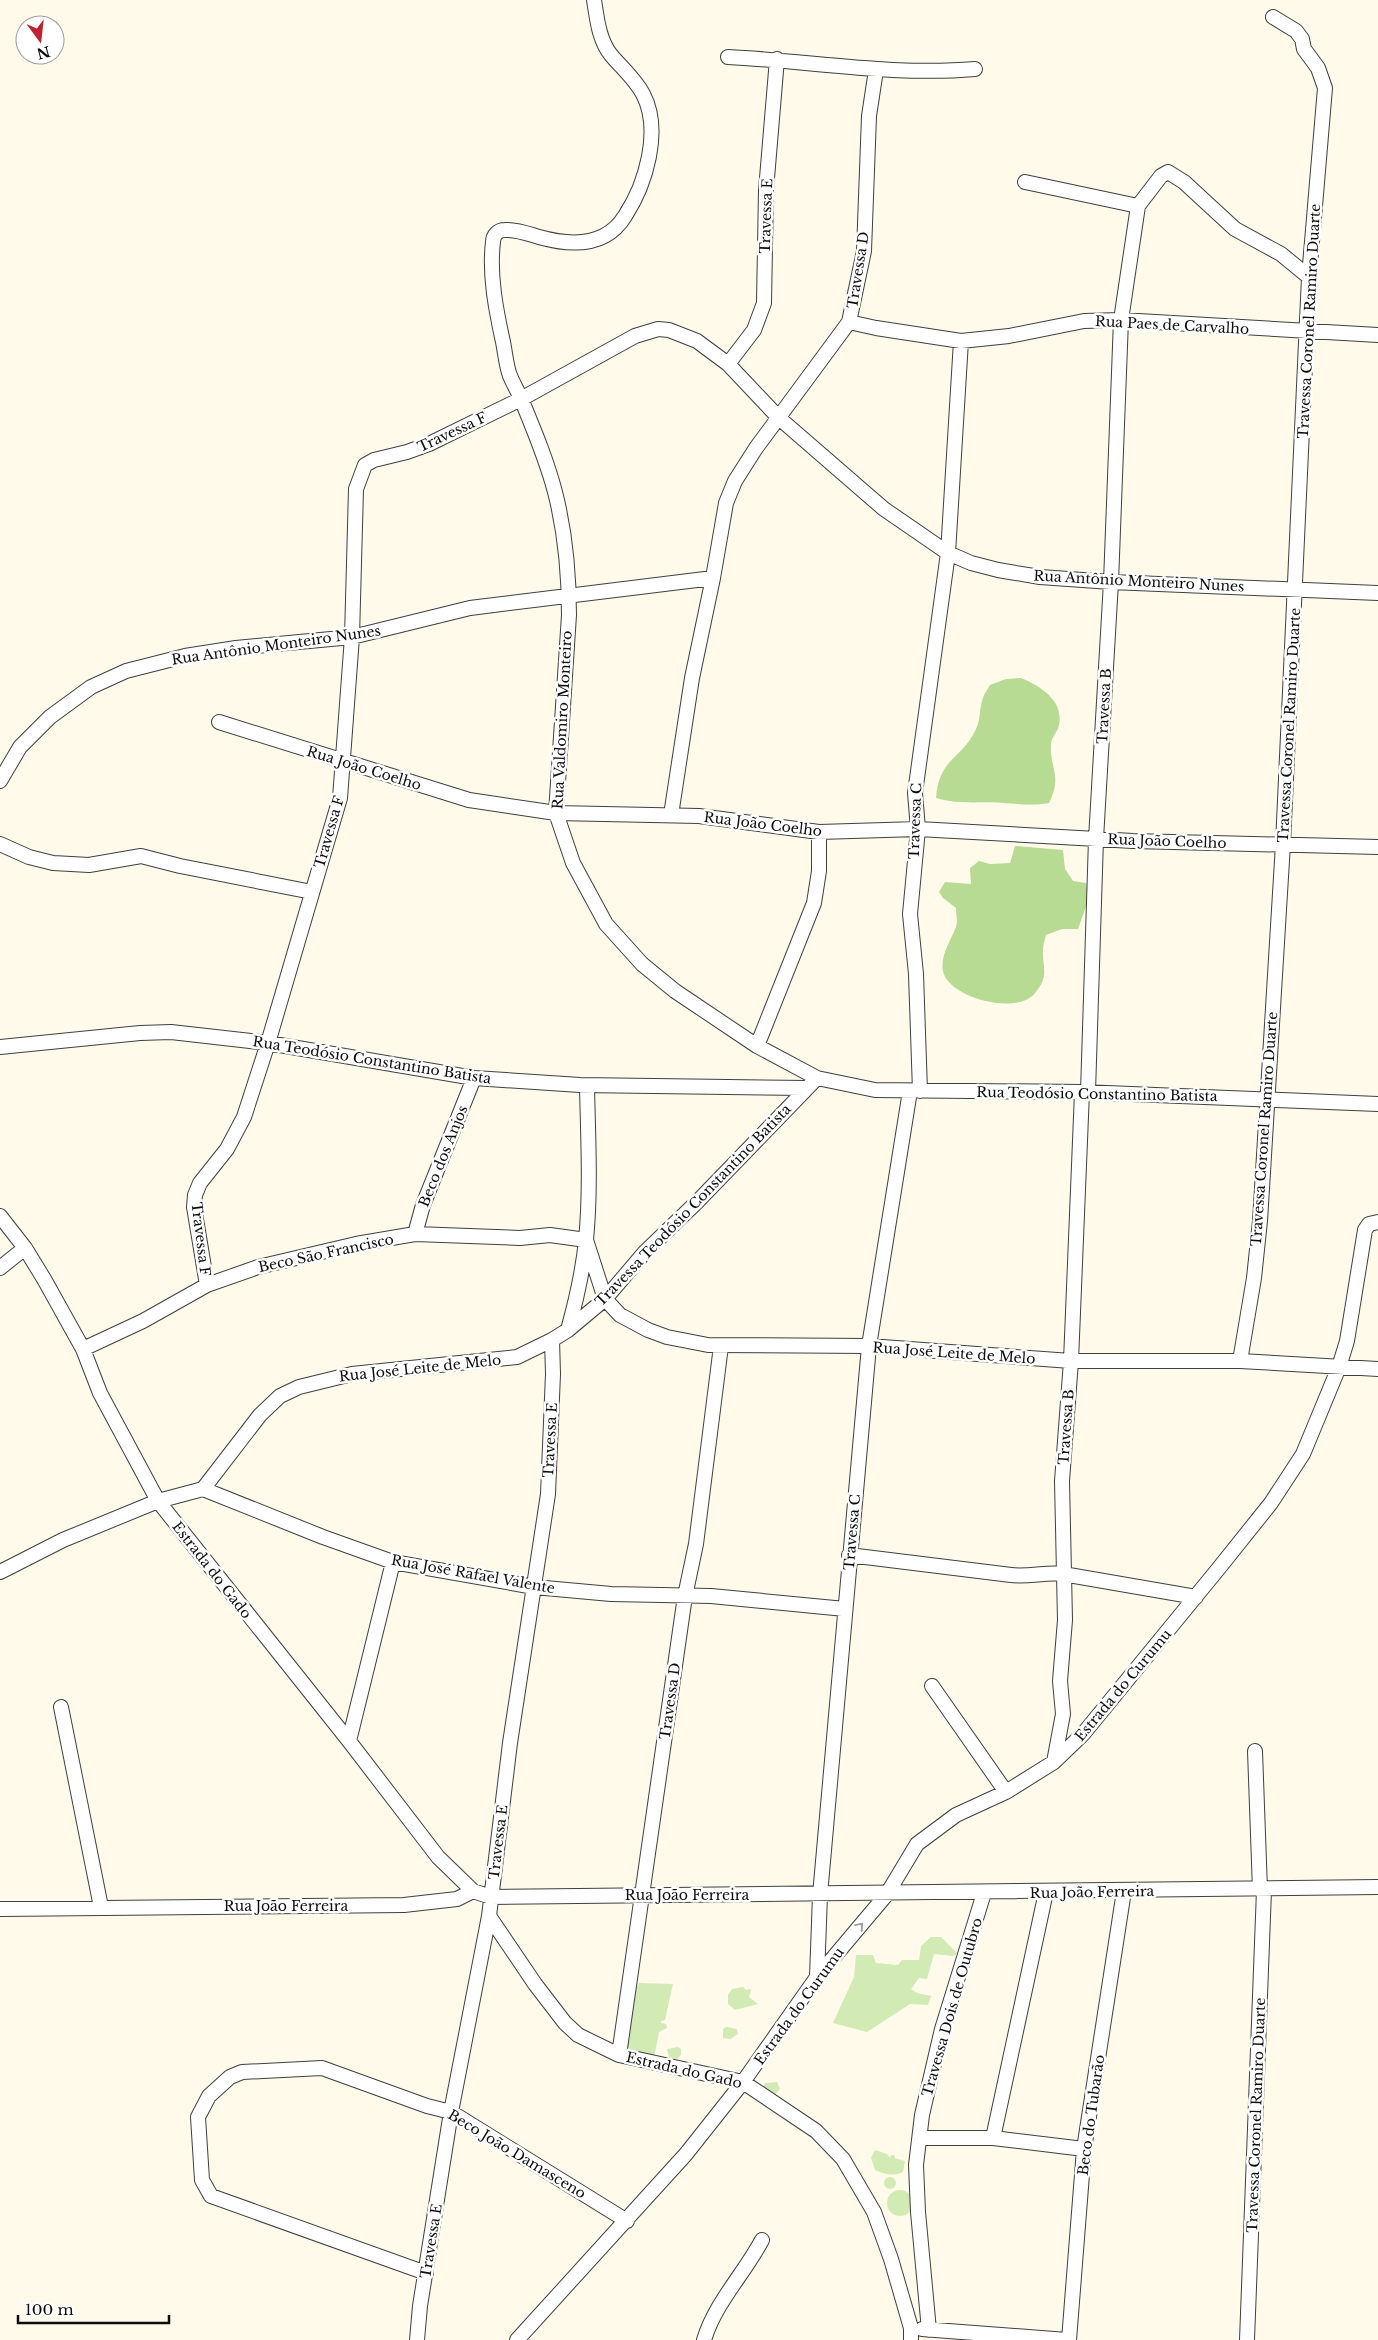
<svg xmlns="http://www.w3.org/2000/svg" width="1378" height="2340" font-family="'Libre Baskerville',serif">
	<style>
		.green { fill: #d2eab4 }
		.forest { fill: #b7db93 }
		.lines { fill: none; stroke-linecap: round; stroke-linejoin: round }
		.minor-casing { stroke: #3f3f3f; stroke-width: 16 }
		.minor { stroke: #fff; stroke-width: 14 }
		.oneway { stroke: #9e9e9e }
		.labels { text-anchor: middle; stroke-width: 5; stroke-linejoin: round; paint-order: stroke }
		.street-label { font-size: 14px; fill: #0c0c0c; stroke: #fff }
	</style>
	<rect width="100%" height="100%" fill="#fffaea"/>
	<path class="green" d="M931,1937H941L957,1953L954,1956L934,1954L927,1979L919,1978L911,1989L917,1993L931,1996L928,2005L910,2004L867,2032L833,2023L854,1977L856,1955H873L876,1963L898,1965L902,1960H919L921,1946Z
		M639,1983L673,1984L665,2020L661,2021V2023L666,2024L667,2028L659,2032L654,2058L625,2051L627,2026L632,2020L630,2016L634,2002L630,1999L631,1989L636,1988Z
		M743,1987L746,1990L750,1989L751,1991L749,1997L758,2004L735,2010L728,2004V1995L732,1989Z
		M726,2027L737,2029L738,2034L730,2039L723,2038V2029Z
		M678,2047L681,2049V2055L677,2059L669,2058L667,2049Z
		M777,2082L780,2089L772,2098L763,2088L765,2083Z
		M875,2150L887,2154L890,2158L891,2155H894L895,2158L905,2161L903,2172C892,2177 885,2174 875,2170L871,2158Z
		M884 2183a6 6 0 1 1 12 0a6 6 0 1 1-12 0Z
		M887 2203a13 13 0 1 1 26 0a13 13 0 1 1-26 0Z"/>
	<path class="forest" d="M1021,678C1041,686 1064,701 1059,725C1058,731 1052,737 1051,743C1049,769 1063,774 1049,803C1033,806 1019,804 1003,803C980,801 958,805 936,798C939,757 962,760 976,729C981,719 979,708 983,698C984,694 988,689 990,685L1006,679Z
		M1015,846L1063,850L1065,869L1073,881L1086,883L1089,898L1078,929H1062L1046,935C1045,939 1043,945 1043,949C1042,968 1050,975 1035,993C1018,1016 948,998 943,971C940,956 951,940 956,927C958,921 956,914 956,908L943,898L939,892L945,882L971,884L970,868L979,861L990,864L1010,863Z"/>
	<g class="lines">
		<g class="minor-casing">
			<path id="minor" d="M594,0C597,19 599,40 611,55C622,68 635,79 643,94C662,130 646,184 625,216C606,247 571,246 539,237C529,234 516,229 505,230C498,230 493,235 493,242C489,275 496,310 503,342C505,352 506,363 509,373C512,382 518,391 522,401C534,430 547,461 555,492C565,531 569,575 569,615L556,813L573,863L606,924L642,964L675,991L757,1046L817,1078L875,1090L1082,1092L1378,1104
				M728,57C811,61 892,76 975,69
				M1025,182L1138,206
				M1138,206L1161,176L1168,172L1184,182L1235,229L1281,254L1309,277
				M849,322L876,328L961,341L1009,336L1084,321L1121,320L1378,335
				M728,364L754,330L764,303L766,190L777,59
				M219,722L469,800L556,813L699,816L819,832L918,829L1133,841L1378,847
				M0,781L20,747L50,717L91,687L126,671L185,656L236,648L352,637L470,608L713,578
				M671,815L692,678L713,578L726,503L735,481L756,448L849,322L864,251L869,116L876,70
				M0,844L29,857L53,863L89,865L141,856L180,866L312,892
				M757,1046L814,903L819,871V832
				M0,1047L140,1033L171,1032L268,1043L474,1078L580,1085L806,1088
				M920,1091L916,974L910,914L918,829L915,793L948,553L961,341
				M1088,1092L1096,839L1111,582L1121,320L1138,206
				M0,1216L25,1248L44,1279L83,1349L100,1393L158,1501L349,1741L438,1857L473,1891L491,1897L1378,1887
				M415,1234L423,1205L474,1078
				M586,1240L605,1299L620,1315L648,1330L667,1337L708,1345L869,1346L1071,1361H1240L1378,1369
				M0,1268L25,1248
				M207,1285L194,1207L195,1195L200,1183L227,1149L244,1117L268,1043L340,798L352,637L356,489L365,465L374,460L407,452L429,444L521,399L635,336L658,329L669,330L697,341L728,364L779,418L884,509L948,553L971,563L998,570L1040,577L1111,582L1378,593
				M568,1330C576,1301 583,1271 586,1240C591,1189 588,1137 587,1086
				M83,1349L143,1321L207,1285L258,1267L356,1244L415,1234L520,1238L550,1235L586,1240
				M1240,1361L1254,1278L1260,1221L1283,844L1309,277L1325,88L1318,68L1304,49L1302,39L1296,31L1273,17
				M203,1489L323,1537L393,1562L534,1587L611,1594L711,1596L845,1609
				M849,1555L1011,1575C1029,1577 1046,1572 1063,1574L1196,1597
				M0,1572L63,1540L158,1501L203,1489L260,1415L280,1396L299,1387L352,1374L517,1357L552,1340L568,1330L605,1299L645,1252L697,1202L817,1078
				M932,1686L1006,1792
				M61,1707L101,1907
				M349,1741L393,1562
				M1255,1751L1260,1890
				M1054,1762L1063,1714L1060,1681L1065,1620L1062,1481L1071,1361L1082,1092
				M0,1909L404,1905L457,1899L473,1891
				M489,1916L535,1984L565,2023L578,2035L619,2055L743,2082L816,2131L843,2159L874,2212L891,2259L911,2328V2340
				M817,1977L820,1895L869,1346L910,1091
				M619,2055L685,1596L696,1544L721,1346
				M920,2138H993L1046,1892
				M993,2138L1084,2149
				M426,2273L211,2196L202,2180L198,2117L209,2096L230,2077L242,2072L322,2068L427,2106L451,2112L627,2221
				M922,2329L1067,2340
				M929,2330L918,2212L916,2165L922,2115L942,2029L984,1893
				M417,2340L420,2306L451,2112L489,1916L510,1743L548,1494L553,1374L552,1340
				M517,2340L686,2154L743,2082L817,1977L887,1894L917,1844L956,1815L1006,1792L1054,1762L1083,1734L1219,1568L1271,1503L1303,1454L1339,1367L1347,1341L1365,1230L1369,1224L1378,1222
				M704,2340C715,2303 744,2274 762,2240
				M1069,2340L1084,2149L1124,1891
				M1247,2340L1264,1890"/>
		</g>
		<use href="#minor" class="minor"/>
	</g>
	<defs><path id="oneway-chevron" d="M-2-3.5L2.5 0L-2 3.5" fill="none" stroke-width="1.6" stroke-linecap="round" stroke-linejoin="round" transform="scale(1.25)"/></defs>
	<use class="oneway" href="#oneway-chevron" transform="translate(860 1926) rotate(-50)"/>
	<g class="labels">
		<g class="street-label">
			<text transform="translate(766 216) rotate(-88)" y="5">Travessa E</text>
			<text transform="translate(858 270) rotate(-81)" y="5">Travessa D</text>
			<text transform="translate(1309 321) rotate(-87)" y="5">Travessa Coronel Ramiro Duarte</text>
			<text transform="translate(1172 325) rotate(3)" y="5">Rua Paes de Carvalho</text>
			<text transform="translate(452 432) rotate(-25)" y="5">Travessa F</text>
			<text transform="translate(1139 581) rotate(3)" y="5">Rua Antônio Monteiro Nunes</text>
			<text transform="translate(276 645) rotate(-8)" y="5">Rua Antônio Monteiro Nunes</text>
			<text transform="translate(1104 706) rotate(-87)" y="5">Travessa B</text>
			<text transform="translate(562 720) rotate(-87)" y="5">Rua Valdomiro Monteiro</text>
			<text transform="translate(1289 725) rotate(-87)" y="5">Travessa Coronel Ramiro Duarte</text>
			<text transform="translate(364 768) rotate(17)" y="5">Rua João Coelho</text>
			<text transform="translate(915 821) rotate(-88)" y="5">Travessa C</text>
			<text transform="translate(763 824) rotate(7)" y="5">Rua João Coelho</text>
			<text transform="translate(329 832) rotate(-74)" y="5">Travessa F</text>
			<text transform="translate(1167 841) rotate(2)" y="5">Rua João Coelho</text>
			<text transform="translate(372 1060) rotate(9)" y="5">Rua Teodósio Constantino Batista</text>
			<text transform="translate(1097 1094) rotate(1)" y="5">Rua Teodósio Constantino Batista</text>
			<text transform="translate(1264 1129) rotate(-86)" y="5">Travessa Coronel Ramiro Duarte</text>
			<text transform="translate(443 1156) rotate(-68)" y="5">Beco dos Anjos</text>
			<text transform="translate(693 1205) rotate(-46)" y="5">Travessa Teodósio Constantino Batista</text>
			<text transform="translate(201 1239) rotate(83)" y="5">Travessa F</text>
			<text transform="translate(326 1253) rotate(-12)" y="5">Beco São Francisco</text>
			<text transform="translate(954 1353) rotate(4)" y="5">Rua José Leite de Melo</text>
			<text transform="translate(420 1368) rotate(-6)" y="5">Rua José Leite de Melo</text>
			<text transform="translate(1066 1427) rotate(-86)" y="5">Travessa B</text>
			<text transform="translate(550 1440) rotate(-87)" y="5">Travessa E</text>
			<text transform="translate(852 1532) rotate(-85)" y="5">Travessa C</text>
			<text transform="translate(212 1570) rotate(52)" y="5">Estrada do Gado</text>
			<text transform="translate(473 1574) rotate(10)" y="5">Rua José Rafael Valente</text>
			<text transform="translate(1123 1685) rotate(-50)" y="5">Estrada do Curumu</text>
			<text transform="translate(670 1701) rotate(-82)" y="5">Travessa D</text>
			<text transform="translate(498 1842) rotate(-83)" y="5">Travessa E</text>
			<text transform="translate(1092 1892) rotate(-1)" y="5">Rua João Ferreira</text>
			<text x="687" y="1900">Rua João Ferreira</text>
			<text x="286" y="1911">Rua João Ferreira</text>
			<text transform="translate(799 2006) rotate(-54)" y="5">Estrada do Curumu</text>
			<text transform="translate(952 2007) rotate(-74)" y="5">Travessa Dois de Outubro</text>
			<text transform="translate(684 2070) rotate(13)" y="5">Estrada do Gado</text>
			<text transform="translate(1091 2115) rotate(-82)" y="5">Beco do Tubarão</text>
			<text transform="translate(1256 2115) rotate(-88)" y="5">Travessa Coronel Ramiro Duarte</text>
			<text transform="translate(517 2154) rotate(31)" y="5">Beco João Damasceno</text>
			<text transform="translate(431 2241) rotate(-81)" y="5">Travessa E</text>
		</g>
	</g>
	<g transform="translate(40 40) rotate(165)"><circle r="24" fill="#ffffff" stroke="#9e9e9e"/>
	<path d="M0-4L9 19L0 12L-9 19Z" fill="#be2131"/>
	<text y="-8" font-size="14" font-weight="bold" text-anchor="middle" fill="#0c0c0c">N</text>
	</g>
	<path d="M18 2315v8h151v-8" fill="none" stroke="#0c0c0c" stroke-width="2.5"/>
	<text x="25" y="2315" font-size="15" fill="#0c0c0c" stroke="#ffffff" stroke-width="4" paint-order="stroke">100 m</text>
</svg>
